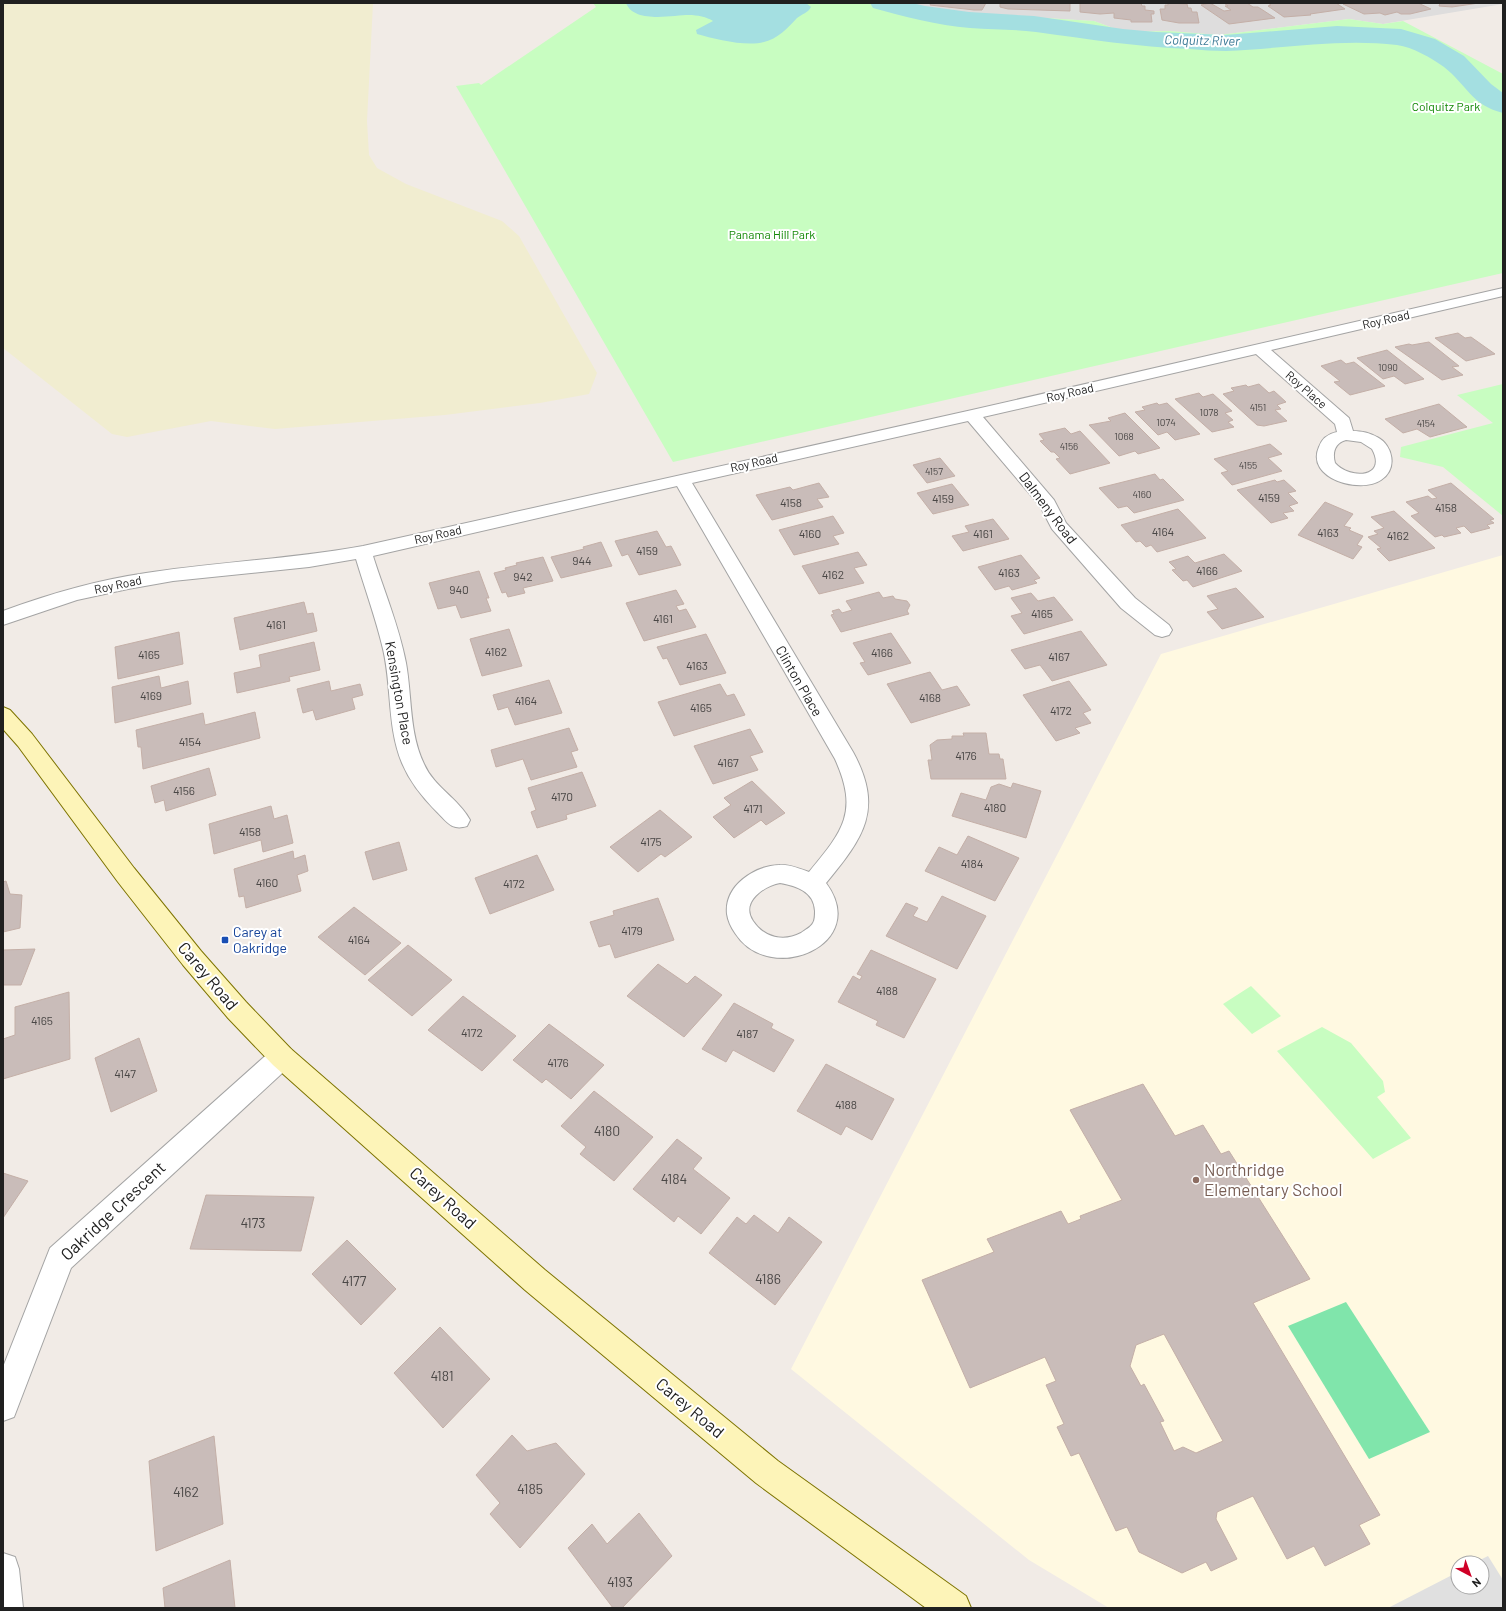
<svg xmlns="http://www.w3.org/2000/svg" width="1506" height="1611" font-family="Barlow,sans-serif">
	<style>
		.residential { fill: #dedddd }
		.education { fill: #fff9e1; fill-rule: evenodd }
		.farmland { fill: #f1edd0 }
		.park { fill: #c8fdc1 }
		.pitch { fill: #80e5ab }
		.parking { fill: #e0e0e0 }
		.water { fill: #a4dfe1 }
		.lines { fill: none; stroke-linecap: round; stroke-linejoin: round }
		.river { fill: #a4dfe1; fill-rule: evenodd }
		.building { fill: #c9bcb9; stroke: #c4afa7; fill-rule: evenodd }
		.street-casing { stroke: #a4a4a4; stroke-width: 2 }
		.secondary-casing { stroke: #7e7400; stroke-width: 2 }
		.street { fill: #fff; fill-rule: evenodd }
		.secondary { fill: #fdf4b8; fill-rule: evenodd }
		.transit-dot { fill: #1a4fb4; stroke: #fff; stroke-width: 1.5 }
		.education-dot { fill: #8d6e63; stroke: #fff; stroke-width: 1.5 }
		.labels { text-anchor: middle; stroke-width: 4; stroke-linejoin: round; paint-order: stroke }
		.far-number-label { font-size: 10px; fill: #4a4746 }
		.far-park-label { font-size: 12px; fill: #128805; stroke: #fff }
		.far-street-label { font-size: 12px; fill: #202020; stroke: #fff }
		.number-label { font-size: 12px; fill: #4a4746 }
		.far-water-label { font-size: 13px; font-style: italic; fill: #3b7996; stroke: #fff }
		.street-label { font-size: 14px; fill: #202020; stroke: #fff }
		.transit-label { font-size: 14px; fill: #164399; stroke: #fff; text-anchor: start }
		.near-number-label { font-size: 14px; fill: #4a4746 }
		.near-street-label { font-size: 17px; fill: #202020; stroke: #fff }
		.near-education-label { font-size: 17px; fill: #785e54; stroke: #fff; text-anchor: start }
	</style>
	<rect width="100%" height="100%" fill="#f1ebe6"/>
	<path class="residential" d="M911,3H1503V4L1383,24L1349,19L1219,35L1169,31L1124,32L1094,21L1029,17L983,18L914,11Z"/>
	<path class="education" d="M1503,555V1608H1109L1029,1560L791,1369L1161,654ZM1458,1563H1482V1587H1458Z"/>
	<path class="farmland" d="M3,3H373L367,121L369,155L377,168L406,184L502,221L519,236L597,373L589,394L540,403L445,415L275,429L211,421L127,437L112,434L3,348Z"/>
	<path class="park" d="M593,3H911L915,11L983,18L1029,17L1094,21L1124,32L1169,31L1219,35L1349,19L1383,24L1403,21L1503,74V273L673,462L456,86L479,83L481,85L596,7Z
		M1503,384V516L1443,467L1400,457L1401,447L1493,423L1457,395Z
		M1251,986L1281,1016L1252,1034L1223,1004Z
		M1322,1027L1351,1043L1383,1081L1385,1092L1377,1097L1411,1138L1373,1159L1277,1051Z"/>
	<path class="pitch" d="M1346,1302L1430,1432L1369,1459L1288,1326Z"/>
	<path class="parking" d="M1488,1556L1503,1580V1608H1388L1458,1572V1587H1482V1563H1474Z"/>
	<path class="water" d="M626,3H806L811,7C808,13 802,14 797,18C788,28 777,39 764,42C746,47 715,39 697,34L696,30L713,21C707,17 697,15 689,15C673,15 634,24 626,3Z"/>
	<g class="lines">
		<path class="river" d="M870,3H912L925,6L969,12L1034,16L1123,29L1156,32L1225,35L1337,26L1401,29L1435,39L1464,56L1491,84L1503,93V113C1471,105 1467,85 1444,67C1431,58 1413,47 1397,45C1339,38 1283,49 1226,51C1214,51 1202,50 1190,49C1137,47 1088,39 1036,32C1014,29 992,30 970,28C937,25 905,17 873,8Z"/>
	</g>
	<path class="building" d="M931,3H986L982,10H974L930,5Z
		M1000,3H1070V11L1008,9L1000,7Z
		M1080,3H1141L1142,6H1145V10L1154,11V14H1151L1152,22H1131V20L1114,18V13L1100,14L1080,12Z
		M1168,3L1187,4L1188,8H1191L1192,12H1197L1199,23H1179L1162,20L1160,9H1165V5H1168Z
		M1210,3L1224,11L1231,10L1225,6H1228L1224,3H1247L1253,7H1258L1275,18L1229,24L1201,5Z
		M1268,3H1336L1345,9L1310,14L1311,15L1284,17L1268,6L1271,5Z
		M1418,3L1431,9L1410,14H1401L1397,12L1385,15L1380,13L1364,14L1343,4Z
		M1440,3H1479L1452,7L1439,6Z
		M1458,333L1465,338L1471,337L1495,354L1466,361L1435,338Z
		M1429,342L1459,366L1452,367L1463,375L1442,380L1395,347L1409,344L1412,345Z
		M1387,350L1424,379L1405,384L1394,376L1383,379L1357,358Z
		M1341,360L1346,364L1354,362L1385,386L1350,395L1334,382L1340,381L1321,366Z
		M1259,384L1269,393L1274,391L1286,402L1277,405L1281,409L1275,410L1287,421L1264,426L1257,425L1223,394L1234,391L1231,388L1246,385L1248,387Z
		M1199,393L1203,397L1213,394L1232,411L1225,413L1233,420L1228,422L1234,427L1212,432L1175,399Z
		M1157,403L1159,405L1167,403L1200,434L1175,440L1167,432L1158,435L1135,412L1145,410L1142,407Z
		M1439,404L1467,427L1430,437L1417,429L1403,433L1385,419Z
		M1125,413L1160,448L1138,454L1135,451L1119,456L1089,425L1111,421L1108,418Z
		M1065,428L1071,434L1080,431L1110,463L1070,474L1056,459L1060,458L1054,452H1051L1040,441L1044,440L1039,434Z
		M1270,444L1282,454L1268,458L1282,471L1232,485L1221,473L1228,471L1214,459Z
		M940,458L955,476L927,483L913,465Z
		M1155,474L1160,480L1163,479L1184,500L1134,513L1127,506L1118,508L1099,488Z
		M1275,480L1277,482L1284,480L1296,491L1288,493L1298,503L1289,506L1294,511L1283,513L1288,518L1271,523L1237,490Z
		M819,483L829,497L817,499L823,507L772,520L756,495L790,487L793,490Z
		M1451,483L1494,519L1490,520L1494,523L1487,525L1490,528L1471,533L1464,526L1456,528L1461,533L1444,537L1442,535L1435,537L1411,516L1419,513L1406,502L1428,496L1432,499L1437,498L1428,490Z
		M952,484L969,505L933,514L917,493Z
		M1325,502L1353,514L1344,526L1351,528L1349,530L1363,536L1357,545L1362,547L1353,559L1298,535Z
		M1178,509L1206,538L1157,552L1151,545L1146,547L1140,541L1136,542L1121,525Z
		M1394,511L1435,548L1389,561L1377,549L1381,548L1368,537L1378,534L1374,531L1384,528L1371,517Z
		M833,516L844,533L833,536L839,544L794,555L779,530Z
		M993,519L1009,539L963,551L952,536L969,532L965,526Z
		M657,531L666,547L671,546L681,565L639,575L628,554L622,556L615,541Z
		M601,542L612,566L561,578L551,557L584,549L583,547Z
		M858,552L867,565L854,568L864,583L819,594L802,566Z
		M1224,554L1242,571L1193,587L1187,580L1183,581L1172,570L1176,569L1169,562L1188,556L1195,563Z
		M1021,555L1040,578L1034,580L1037,583L1012,590L1009,586L995,590L978,567Z
		M543,557L553,581L523,588L525,593L508,597L506,592L502,593L494,573L506,570L505,568L517,565L516,563Z
		M479,571L489,598H486L491,611L461,618L456,605L438,609L429,583Z
		M1236,588L1264,617L1222,629L1207,612L1218,609L1207,596Z
		M676,590L684,604L676,606L679,611L686,609L696,627L644,641L626,603Z
		M879,592L883,598L893,596L895,599L907,601L910,605L907,611L909,614L841,632L831,615L834,614L832,611L839,609L842,613L852,610L846,601Z
		M1031,593L1038,601L1054,597L1073,620L1024,634L1011,616L1022,613L1011,598Z
		M304,602L307,614L313,613L317,631L240,650L234,618Z
		M509,629L522,666L482,676L470,639Z
		M1081,631L1107,665L1052,681L1040,665L1025,669L1011,650Z
		M179,632L183,664L118,679L115,647Z
		M891,633L911,663L868,675L860,663L865,662L853,643Z
		M706,634L726,673L680,685L667,658L663,659L657,647Z
		M314,642L320,670L289,677L290,681L237,693L234,673L261,667L259,655Z
		M930,672L942,690L957,686L970,705L911,723L887,684Z
		M159,676L161,688L188,681L191,704L115,723L112,687Z
		M549,680L562,713L515,725L508,707L498,710L493,695Z
		M329,681L331,691L360,684L363,695L352,698L355,709L316,720L313,710L303,713L297,689Z
		M1069,681L1091,710L1083,713L1091,723L1075,728L1080,733L1056,741L1023,695Z
		M720,684L727,696L734,694L745,715L674,736L658,702Z
		M255,712L260,738L143,769L141,747H138L136,730L203,713L205,725Z
		M569,728L578,750L571,752L577,767L531,780L523,759L496,767L491,750Z
		M750,729L763,752L750,756L758,770L713,784L694,746Z
		M963,733H986L989,754H999L1000,759H1003L1006,779H931L928,760H932L930,745L937,740L952,739V736H964Z
		M209,768L216,795L166,811L164,800L155,803L151,786Z
		M582,772L596,806L566,815L567,819L537,828L531,812L536,810L528,788Z
		M752,781L785,813L766,825L761,820L734,838L713,817L731,805L724,798Z
		M1013,783L1041,791L1026,838L952,816L961,793L986,800L991,787L999,784L1011,788Z
		M271,806L274,819L287,815L293,843L263,852L261,840L214,854L209,824Z
		M660,810L692,837L665,857L661,854L638,872L610,847Z
		M968,836L1019,858L995,901L925,871L939,847L957,855Z
		M399,842L407,870L373,880L365,852Z
		M293,851L294,859L305,855L308,871L297,875L301,891L246,908L244,896L239,897L234,869Z
		M537,855L554,890L490,914L475,878Z
		M6,881L10,894L22,895L20,928L3,932V882Z
		M942,896L986,916L957,969L886,936L906,903L918,908L913,916L927,922Z
		M658,898L674,940L615,958L610,944L599,947L590,922L614,915L613,911Z
		M354,907L401,943L365,975L318,937Z
		M408,945L452,980L412,1016L368,980Z
		M35,949L21,985H3V950Z
		M871,950L936,979L904,1038L876,1025L878,1021L838,1002L853,976L860,980L862,976L857,974Z
		M658,964L687,984L695,976L722,995L684,1037L627,996Z
		M69,992L70,1059L3,1079V1039L15,1035V1007Z
		M463,996L516,1036L482,1071L428,1030Z
		M734,1003L773,1024L771,1028L794,1040L774,1072L733,1050L726,1062L702,1049Z
		M549,1024L604,1065L571,1099L546,1079L542,1083L513,1060Z
		M139,1038L157,1091L111,1112L95,1058Z
		M826,1064L894,1099L872,1140L846,1126L841,1135L797,1111Z
		M1143,1084L1175,1136L1203,1125L1221,1154L1229,1151L1310,1279L1253,1303L1380,1515L1359,1525L1370,1544L1325,1566L1314,1546L1287,1559L1253,1496L1217,1512L1216,1519L1237,1559L1211,1571L1206,1562L1182,1573L1139,1552L1127,1527L1116,1531L1079,1453L1071,1456L1057,1427L1064,1424L1046,1385L1056,1381L1045,1357L970,1388L922,1280L994,1252L987,1239L1061,1211L1068,1224L1081,1219L1080,1216L1122,1200L1070,1110ZM1164,1334L1223,1441L1196,1453L1183,1447L1174,1451L1160,1422L1164,1421L1144,1384L1141,1386L1130,1366L1136,1345Z
		M594,1091L653,1137L614,1181L580,1154L586,1147L561,1126Z
		M677,1139L702,1158L693,1169L730,1198L701,1234L678,1216L674,1222L633,1189Z
		M3,1173L28,1181L3,1218Z
		M206,1195L314,1197L301,1251L190,1249Z
		M754,1215L778,1233L789,1217L822,1242L775,1305L709,1253L737,1217L746,1224Z
		M347,1240L396,1289L361,1325L312,1274Z
		M440,1327L490,1379L443,1428L394,1373Z
		M512,1435L527,1451L556,1443L585,1474L520,1548L490,1514L500,1503L476,1475Z
		M214,1436L223,1524L156,1551L149,1461Z
		M639,1513L672,1556L622,1608H613L568,1548L592,1524L607,1544Z
		M230,1560L235,1608H165L163,1588Z"/>
	<g class="lines">
		<g class="street-casing">
			<path id="street" d="M1503,288V296L1271,350L1349,418L1353,431C1361,431 1370,433 1377,437C1393,445 1398,469 1381,480C1361,494 1305,479 1319,447C1322,438 1328,434 1337,432L1335,424L1256,354L983,417L1054,500L1066,523L1135,598L1169,625L1172,630L1169,635L1162,637L1155,635L1121,608L1052,529L1040,506L968,421L692,483L853,752C884,809 864,837 826,883C872,945 769,987 735,933C731,927 728,921 727,914C724,886 754,866 779,865C789,864 800,869 809,872C843,831 859,812 835,759L677,486L373,556C384,591 399,626 406,663C412,696 409,733 424,764C434,787 459,799 470,820L467,826C452,831 447,822 437,812C423,798 410,782 402,763C387,727 392,687 383,649C376,619 365,589 356,559L309,567L173,581L128,589L77,600L3,625V611C49,594 98,580 146,573C218,562 291,559 363,546L972,410ZM1346,440L1361,442L1372,449C1388,478 1350,480 1335,463C1332,452 1335,443 1346,440ZM780,883C796,886 814,891 815,911C815,915 815,920 813,923C811,927 805,930 801,933C784,942 764,938 753,921C740,902 764,886 780,883Z
				M282,1045L291,1049L295,1057L291,1065L71,1268L14,1417L3,1421V1367L50,1248L273,1049Z
				M3,1553L15,1557L19,1569L23,1608H3Z"/>
		</g>
		<g class="secondary-casing">
			<path id="secondary" d="M3,707L10,710L32,734L134,868L201,951L246,1002L291,1049L545,1270L778,1461L966,1596L971,1608H926L756,1483L525,1290L273,1065L228,1018L183,965L118,882L18,746L3,729Z"/>
		</g>
		<use href="#street" class="street"/>
		<use href="#secondary" class="secondary"/>
	</g>
	<rect class="transit-dot" x="221" y="936" width="8" height="8" rx="2"/>
	<circle class="education-dot" cx="1196" cy="1180" r="4"/>
	<g class="labels">
		<g class="far-number-label">
			<text x="1388" y="371">1090</text>
			<text x="1258" y="411">4151</text>
			<text x="1209" y="416">1078</text>
			<text x="1166" y="426">1074</text>
			<text x="1426" y="427">4154</text>
			<text x="1124" y="440">1068</text>
			<text x="1069" y="450">4156</text>
			<text x="1248" y="469">4155</text>
			<text x="934" y="475">4157</text>
			<text x="1142" y="498">4160</text>
		</g>
		<g class="far-park-label">
			<text x="1446" y="111">Colquitz Park</text>
			<text x="772" y="239">Panama Hill Park</text>
		</g>
		<g class="far-street-label">
			<text transform="translate(1386 320) rotate(-13)" y="4">Roy Road</text>
			<text transform="translate(1306 390) rotate(41)" y="4">Roy Place</text>
			<text transform="translate(1070 393) rotate(-13)" y="4">Roy Road</text>
			<text transform="translate(754 463) rotate(-13)" y="4">Roy Road</text>
			<text transform="translate(438 535) rotate(-13)" y="4">Roy Road</text>
			<text transform="translate(118 585) rotate(-12)" y="4">Roy Road</text>
		</g>
		<g class="number-label">
			<text x="1269" y="502">4159</text>
			<text x="943" y="503">4159</text>
			<text x="791" y="507">4158</text>
			<text x="1446" y="512">4158</text>
			<text x="1163" y="536">4164</text>
			<text x="1328" y="537">4163</text>
			<text x="810" y="538">4160</text>
			<text x="983" y="538">4161</text>
			<text x="1398" y="540">4162</text>
			<text x="647" y="555">4159</text>
			<text x="582" y="565">944</text>
			<text x="1207" y="575">4166</text>
			<text x="1009" y="577">4163</text>
			<text x="833" y="579">4162</text>
			<text x="523" y="581">942</text>
			<text x="459" y="594">940</text>
			<text x="1042" y="618">4165</text>
			<text x="663" y="623">4161</text>
			<text x="276" y="629">4161</text>
			<text x="496" y="656">4162</text>
			<text x="882" y="657">4166</text>
			<text x="149" y="659">4165</text>
			<text x="1059" y="661">4167</text>
			<text x="697" y="670">4163</text>
			<text x="151" y="700">4169</text>
			<text x="930" y="702">4168</text>
			<text x="526" y="705">4164</text>
			<text x="701" y="712">4165</text>
			<text x="1061" y="715">4172</text>
			<text x="190" y="746">4154</text>
			<text x="966" y="760">4176</text>
			<text x="728" y="767">4167</text>
			<text x="184" y="795">4156</text>
			<text x="562" y="801">4170</text>
			<text x="995" y="812">4180</text>
			<text x="753" y="813">4171</text>
			<text x="250" y="836">4158</text>
			<text x="651" y="846">4175</text>
			<text x="972" y="868">4184</text>
			<text x="267" y="887">4160</text>
			<text x="514" y="888">4172</text>
			<text x="632" y="935">4179</text>
			<text x="359" y="944">4164</text>
			<text x="887" y="995">4188</text>
			<text x="42" y="1025">4165</text>
			<text x="472" y="1037">4172</text>
			<text x="747" y="1038">4187</text>
			<text x="558" y="1067">4176</text>
			<text x="125" y="1078">4147</text>
			<text x="846" y="1109">4188</text>
		</g>
		<g class="far-water-label">
			<text transform="translate(1202 40) rotate(1)" y="5">Colquitz River</text>
		</g>
		<g class="street-label">
			<text transform="translate(1048 508) rotate(53)" y="5">Dalmeny Road</text>
			<text transform="translate(799 681) rotate(60)" y="5">Clinton Place</text>
			<text transform="translate(399 693) rotate(80)" y="5">Kensington Place</text>
		</g>
		<g class="transit-label">
			<text x="233" y="937">Carey at<tspan x="233" dy="16">Oakridge</tspan></text>
		</g>
		<g class="near-number-label">
			<text x="607" y="1136">4180</text>
			<text x="674" y="1184">4184</text>
			<text x="253" y="1228">4173</text>
			<text x="768" y="1284">4186</text>
			<text x="354" y="1286">4177</text>
			<text x="442" y="1381">4181</text>
			<text x="530" y="1494">4185</text>
			<text x="186" y="1497">4162</text>
			<text x="620" y="1587">4193</text>
		</g>
		<g class="near-street-label">
			<text transform="translate(208 976) rotate(50)" y="6">Carey Road</text>
			<text transform="translate(443 1198) rotate(42)" y="6">Carey Road</text>
			<text transform="translate(113 1211) rotate(-43)" y="6">Oakridge Crescent</text>
			<text transform="translate(690 1408) rotate(40)" y="6">Carey Road</text>
		</g>
		<g class="near-education-label">
			<text x="1204" y="1176">Northridge<tspan x="1204" dy="20">Elementary School</tspan></text>
		</g>
	</g>
	<rect width="1506" height="1611" fill="none" stroke="#202020" stroke-width="8"/>
	<g transform="translate(1470 1575) rotate(139)"><circle r="19" fill="#ffffff" stroke="#a6a6a6"/>
	<path d="M0-3L7 15L0 10L-7 15Z" fill="#d00027"/>
	<text y="-6" font-size="11" font-weight="bold" text-anchor="middle" fill="#202020">N</text>
	</g>
</svg>
